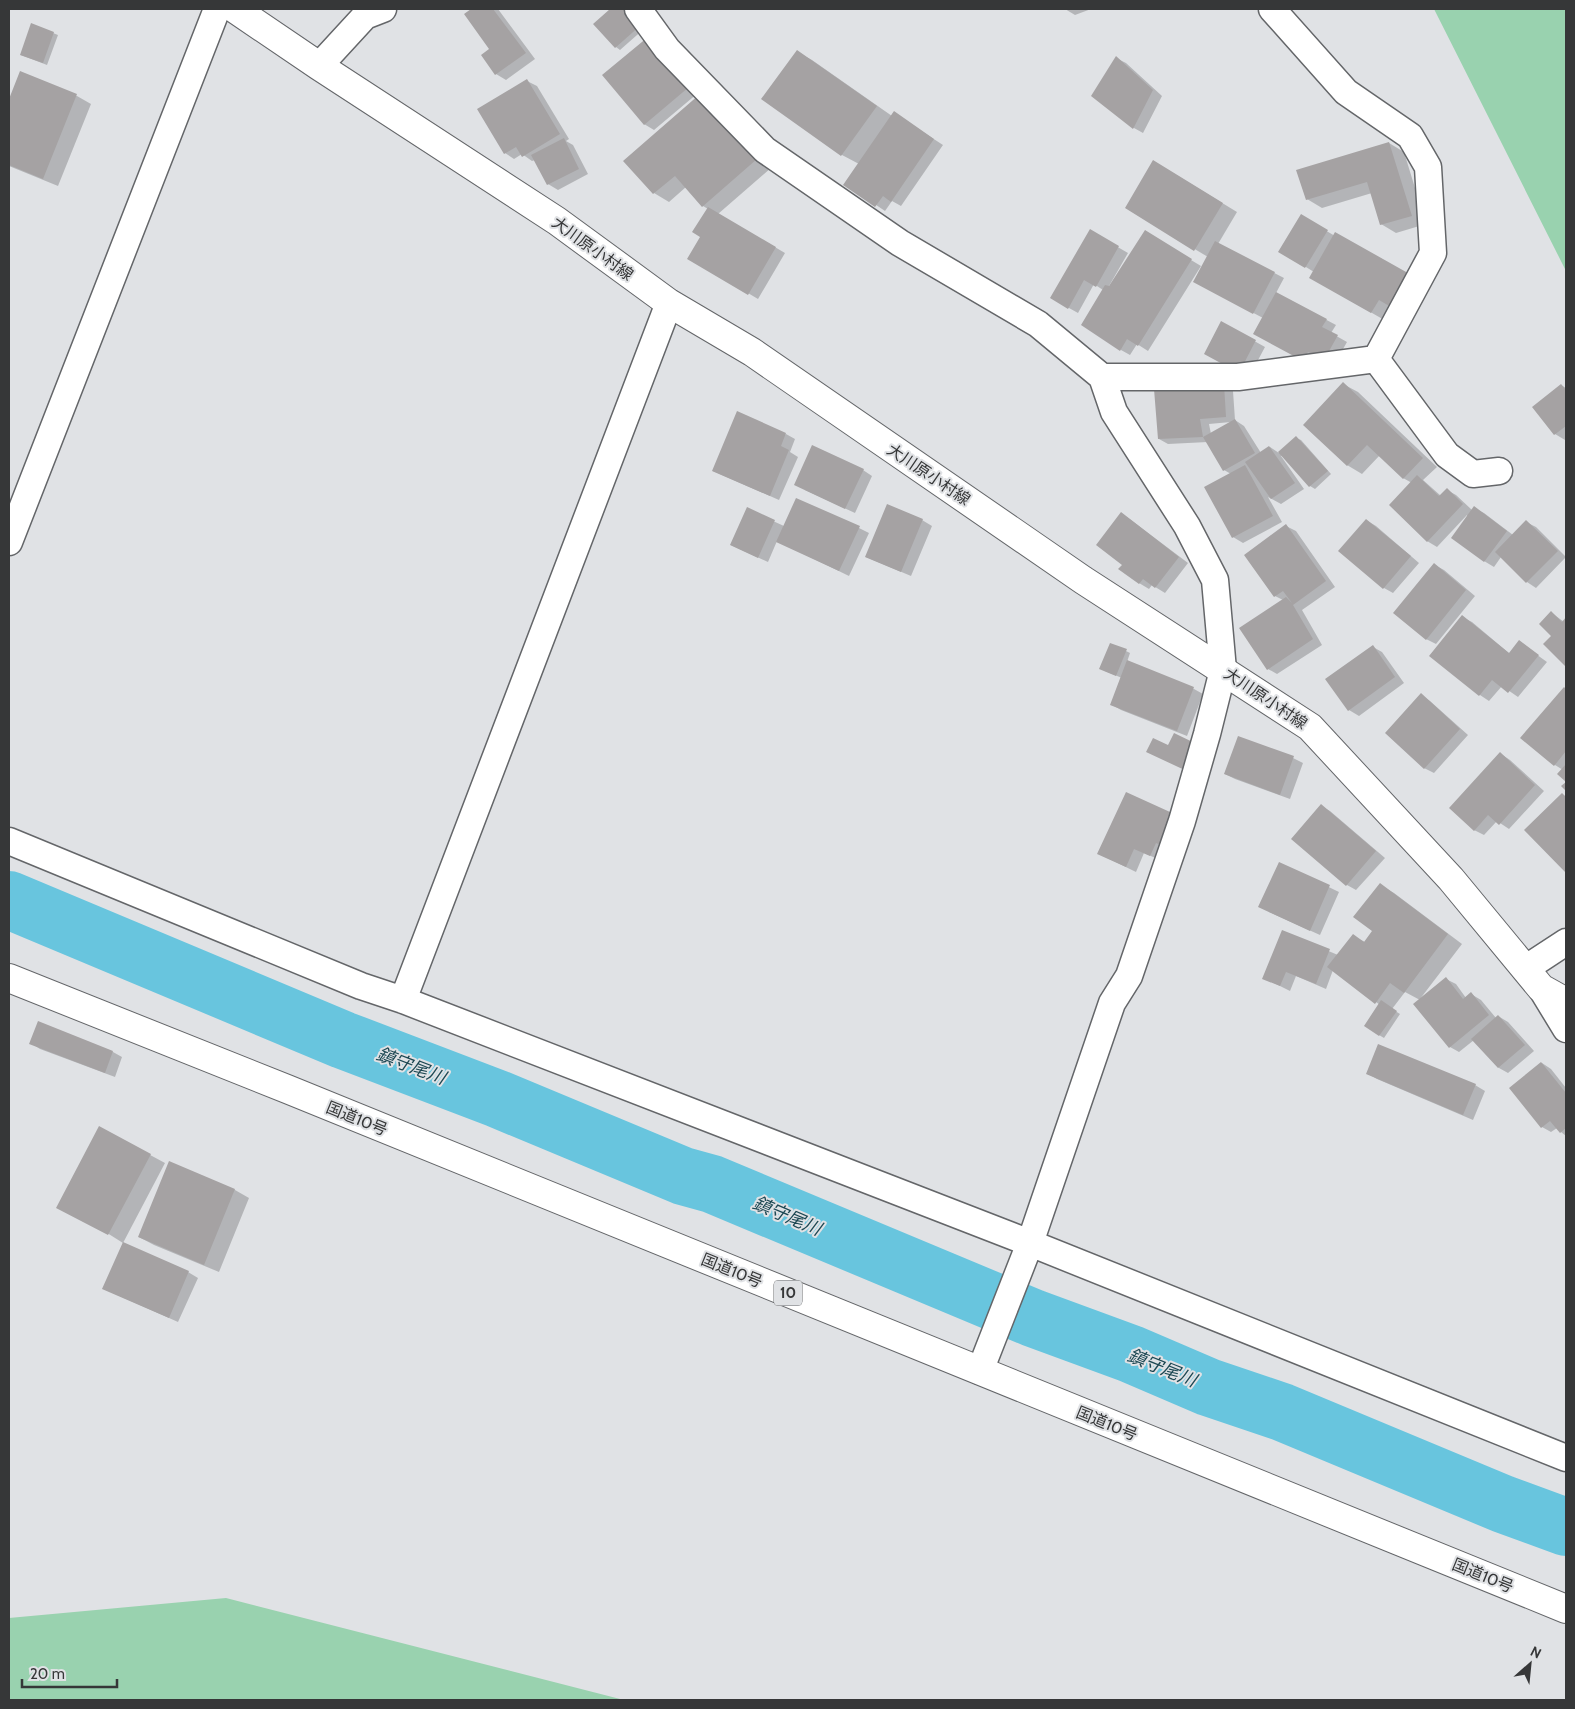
<svg xmlns="http://www.w3.org/2000/svg" width="1575" height="1709" font-family="Cabin,'Noto Sans JP',sans-serif">
	<style>
		.green { fill: #99d2af }
		.shadow { fill: #0003; fill-rule: evenodd }
		.lines { fill: none; stroke-linecap: round; stroke-linejoin: round }
		.river { stroke: #68c5de; stroke-width: 58 }
		.building { fill: #a5a2a3 }
		.minor-casing { stroke: #646669; stroke-width: 29 }
		.secondary-casing { stroke: #646669; stroke-width: 30 }
		.trunk-casing { stroke: #646669; stroke-width: 30 }
		.minor { stroke: #fff; stroke-width: 26 }
		.secondary { stroke: #fff; stroke-width: 28 }
		.trunk { stroke: #fff; stroke-width: 28 }
		.labels { text-anchor: middle; stroke-width: 4; stroke-linejoin: round; paint-order: stroke }
		.shield { fill: #e0e2e5; stroke: #696a6c; stroke-width: 1 }
		.shield-label { font-size: 15px; font-weight: bold; fill: #363738 }
		.street-label { font-size: 16px; fill: #363738; stroke: #e0e2e5 }
		.water-label { font-size: 18px; font-style: italic; fill: #1d4853; stroke: #e0e2e5 }
	</style>
	<rect width="100%" height="100%" fill="#e0e2e5"/>
	<path class="green" d="M1434,9H1566V271Z
		M226,1598L624,1700H9V1618Z"/>
	<path class="shadow" d="M473,9H498L535,59L506,80L496,74L483,56L491,49L466,14Z
		M612,9H628L645,28L620,50L616,47L595,24Z
		M1065,9H1091L1075,15Z
		M53,33L58,35L47,65L21,55Z
		M648,39L698,93L654,130L644,124Z
		M797,52L812,60L892,116L903,119L943,145L901,206L892,201L885,211L845,184L859,164L842,155L763,99Z
		M1116,58L1126,63L1162,96L1143,133L1134,128L1093,96Z
		M21,73L77,96L91,104L58,186L9,166V102Z
		M527,81L537,86L569,139L566,141L573,145L588,174L558,190L548,184L535,160L532,161L522,154L514,159L505,153Z
		M700,96L771,168L718,214L785,253L758,299L689,258L702,237L708,209L703,206L686,187L669,202L654,193Z
		M1389,143L1404,152L1426,224L1396,233L1381,224L1372,193L1322,208L1307,199Z
		M1168,170L1237,212L1218,244L1284,278L1276,293L1336,325L1331,333L1347,342L1334,365L1313,366L1263,318L1204,287L1208,257L1126,208Z
		M1301,216L1335,236L1429,286L1386,321L1311,278L1314,272L1280,251Z
		M1090,231L1128,253L1109,286L1111,287L1186,257L1201,266L1148,351L1137,344L1130,355L1121,350L1103,290L1094,284L1078,313L1051,298Z
		M1222,323L1265,347L1249,377Z
		M1343,384L1358,392L1437,467L1423,480L1441,496L1447,490L1456,495L1472,510L1474,508L1484,513L1513,535L1526,522L1536,527L1566,557L1536,588L1527,582L1501,557L1494,567L1484,561L1467,515L1437,547L1427,541L1412,483L1403,478L1380,455L1362,474L1347,465Z
		M1224,385L1233,391L1235,420L1244,426L1261,453L1270,447L1279,453L1296,438L1301,440L1331,474L1315,489L1310,486L1283,455L1281,456L1304,489L1281,504L1268,497L1282,522L1243,543L1233,537L1231,474L1224,470L1208,442L1168,444L1159,439ZM1231,422L1211,434L1209,424Z
		M1561,385L1566,388V439L1565,440L1555,434L1534,407Z
		M786,434L795,439L790,452L798,457L779,500L713,471Z
		M863,470L872,476L855,513L805,490Z
		M747,509L784,526L859,528L869,533L849,576L777,541L768,562L731,545Z
		M1122,514L1131,520L1188,563L1165,593L1152,585L1149,589L1139,583L1123,565Z
		M922,520L932,526L911,576L866,557Z
		M1366,520L1376,526L1419,563L1393,593L1384,588Z
		M1286,526L1296,531L1335,587L1302,610L1322,645L1277,674L1268,669L1283,600L1275,596Z
		M1435,565L1444,570L1475,596L1436,644L1426,639Z
		M1552,613L1564,622L1566,619V665L1545,644L1553,636Z
		M1462,617L1472,622L1510,654L1519,642L1547,662L1518,697L1502,686L1489,701L1480,695L1430,656Z
		M1373,647L1382,652L1404,683L1359,716L1349,710Z
		M1126,651L1130,653L1127,662L1194,689L1203,694L1187,736L1121,710L1111,704L1122,678L1105,671Z
		M1564,689L1566,690V780L1559,774L1563,770L1555,765Z
		M1421,695L1430,701L1468,735L1434,773L1424,768Z
		M1501,754L1510,760L1544,791L1509,829L1497,821L1484,835L1474,830Z
		M1293,758L1303,763L1290,799L1235,779L1225,774Z
		M1562,794L1566,797V871L1525,830Z
		M1321,806L1330,811L1385,858L1356,890L1347,885Z
		M1181,818L1160,860L1144,853L1136,872L1099,854Z
		M1279,863L1339,892L1320,935L1269,912Z
		M1380,885L1394,893L1462,944L1420,999L1446,979L1456,984L1466,998L1471,994L1481,1000L1496,1018L1498,1016L1508,1022L1534,1051L1508,1073L1499,1068L1474,1040L1459,1052L1450,1047L1420,1000L1405,992L1392,1009L1400,1014L1384,1038L1379,1035L1380,1005L1333,970L1326,989L1296,976L1290,991L1264,978L1283,932L1338,955L1353,936L1365,942L1373,931Z
		M31,1043L113,1052L122,1057L115,1077L40,1049Z
		M1542,1063L1551,1069L1566,1088V1136L1561,1132L1557,1128L1551,1132L1542,1127Z
		M1367,1073L1475,1085L1485,1091L1473,1120L1377,1079Z
		M100,1128L165,1163L123,1243L104,1231Z
		M170,1163L235,1190L249,1198L219,1272L154,1245L139,1237Z
		M188,1272L198,1278L178,1322L104,1289Z"/>
	<g class="lines">
		<path class="river" d="M9,900L343,1040L498,1099L683,1176L712,1184L1033,1318L1131,1354L1208,1387L1282,1412L1503,1504L1566,1527"/>
	</g>
	<path class="building" d="M471,9H493L526,53L495,75L481,55L489,49L464,14Z
		M610,9H627L641,25L615,48L593,24Z
		M31,23L54,32L43,63L20,55Z
		M648,37L689,87L644,125L602,75Z
		M797,50L877,106L841,156L761,99Z
		M1116,56L1153,90L1133,129L1091,96Z
		M20,71L77,94L43,179L9,165V99Z
		M527,79L560,134L522,157L516,147L504,154L477,109Z
		M700,94L757,159L702,207L675,176L653,194L623,161Z
		M894,111L934,139L891,202L883,196L875,207L843,185Z
		M564,138L579,169L547,185L531,155Z
		M1389,142L1412,216L1380,225L1367,182L1306,200L1296,170Z
		M1153,160L1223,203L1194,251L1125,208Z
		M708,207L776,247L748,295L687,259L700,237L692,232Z
		M1301,214L1328,230L1305,268L1278,252Z
		M1090,229L1119,246L1096,287L1084,280L1068,309L1050,298Z
		M1145,230L1192,259L1138,346L1127,339L1120,351L1081,325L1105,285L1109,286Z
		M1335,232L1415,277L1396,310L1379,300L1371,313L1309,278Z
		M1215,241L1275,272L1253,314L1193,282Z
		M1276,292L1327,319L1322,327L1338,335L1324,360L1308,352L1303,361L1253,334Z
		M1221,321L1256,340L1239,373L1204,354Z
		M1343,382L1423,458L1403,479L1367,445L1347,466L1303,425Z
		M1224,384L1226,417L1200,419L1203,437L1158,439L1154,389Z
		M1561,384L1566,390V426L1554,435L1532,407Z
		M737,411L786,433L781,446L789,450L770,496L712,471Z
		M1235,419L1255,453L1223,471L1203,437Z
		M1296,436L1328,471L1309,487L1278,452Z
		M812,445L864,469L845,509L794,485Z
		M1269,446L1295,483L1271,499L1245,462Z
		M1245,465L1273,516L1232,538L1204,487Z
		M1417,475L1439,496L1447,488L1463,504L1427,542L1389,505Z
		M796,498L860,526L839,571L776,542Z
		M887,504L923,519L901,572L865,557Z
		M1474,506L1507,531L1484,562L1451,538Z
		M747,507L775,520L758,558L730,545Z
		M1121,512L1179,557L1155,588L1143,579L1139,584L1118,569L1122,565L1096,545Z
		M1366,519L1411,556L1383,589L1338,551Z
		M1526,520L1558,551L1526,583L1495,552Z
		M1286,524L1326,581L1293,605L1313,639L1267,670L1239,628L1286,597L1292,603L1283,591L1274,597L1244,555Z
		M1434,563L1466,590L1426,640L1393,613Z
		M1551,611L1562,622L1566,617V667L1543,644L1551,636L1539,624Z
		M1462,615L1509,653L1519,640L1539,655L1508,693L1492,680L1479,696L1429,656Z
		M1110,643L1127,649L1116,676L1099,669Z
		M1373,645L1395,677L1348,711L1325,679Z
		M1127,660L1194,687L1177,731L1110,705Z
		M1564,687L1566,689V751L1554,766L1520,738Z
		M1421,693L1460,729L1424,769L1385,733Z
		M1174,733L1203,747L1191,773L1146,752L1153,738L1168,745Z
		M1238,736L1294,756L1280,795L1224,774Z
		M1500,752L1535,785L1499,825L1488,815L1474,831L1449,808Z
		M1566,764V791L1561,786L1566,782L1557,774Z
		M1126,792L1181,817L1168,848L1156,843L1150,856L1134,849L1126,867L1097,854Z
		M1562,793L1566,797V873L1524,830Z
		M1321,804L1376,851L1346,886L1291,839Z
		M1279,862L1330,885L1310,931L1258,907Z
		M1380,883L1448,934L1404,993L1390,983L1375,1004L1327,967L1353,934L1364,942L1372,931L1353,917Z
		M1282,930L1330,949L1316,984L1286,972L1280,986L1262,979Z
		M1446,977L1463,999L1471,992L1489,1015L1449,1048L1413,1004Z
		M1381,1000L1397,1011L1379,1036L1364,1026Z
		M1498,1015L1525,1045L1498,1068L1471,1039Z
		M38,1021L113,1051L105,1073L29,1044Z
		M1378,1044L1476,1084L1463,1115L1366,1074Z
		M1541,1062L1566,1093V1128L1560,1133L1550,1121L1541,1128L1509,1088Z
		M99,1126L151,1154L108,1235L56,1208Z
		M169,1161L235,1189L204,1265L138,1237Z
		M123,1242L189,1271L169,1318L102,1289Z"/>
	<g class="lines">
		<g class="minor-casing">
			<path id="minor" d="M638,9L667,49L765,150L900,243L1038,324L1102,377L1114,412L1187,526L1215,580L1223,670L1207,734L1182,821L1129,976L1112,1003L1030,1243L980,1371
				M1272,9L1346,92L1410,136L1428,167L1433,253L1376,359L1447,455L1473,474L1499,471
				M319,66L365,16L383,9
				M1102,377H1238L1376,359
				M9,542L217,9
				M9,841L361,986L403,1000L1030,1243L1566,1458
				M1525,969L1566,942
				M1541,988L1566,1029
				M403,1000L669,303"/>
		</g>
		<g class="secondary-casing">
			<path id="secondary" d="M235,9L319,66L557,221L669,303L752,352L1083,580L1310,727L1451,879L1541,988L1566,1002"/>
		</g>
		<g class="trunk-casing">
			<path id="trunk" d="M9,978L287,1089L1566,1609"/>
		</g>
		<use href="#minor" class="minor"/>
		<use href="#secondary" class="secondary"/>
		<use href="#trunk" class="trunk"/>
	</g>
	<g class="labels">
		<rect class="shield" x="774" y="1280.5" width="28" height="25" rx="4"/>
		<g class="shield-label">
			<text x="788" y="1298">10</text>
		</g>
		<g class="street-label">
			<text transform="translate(593 248) rotate(36)" y="6">大川原小村線</text>
			<text transform="translate(929 474) rotate(34)" y="6">大川原小村線</text>
			<text transform="translate(1266 698) rotate(34)" y="6">大川原小村線</text>
			<text transform="translate(357 1118) rotate(22)" y="6">国道10号</text>
			<text transform="translate(732 1270) rotate(22)" y="6">国道10号</text>
			<text transform="translate(1107 1423) rotate(22)" y="6">国道10号</text>
			<text transform="translate(1483 1575) rotate(22)" y="6">国道10号</text>
		</g>
		<g class="water-label">
			<text transform="translate(411 1066) rotate(21)" y="6">鎮守尾川</text>
			<text transform="translate(787 1216) rotate(23)" y="6">鎮守尾川</text>
			<text transform="translate(1162 1368) rotate(22)" y="6">鎮守尾川</text>
		</g>
	</g>
	<rect width="1575" height="1709" fill="none" stroke="#363738" stroke-width="20"/>
	<g transform="translate(1530 1664) rotate(27)" stroke="#e0e2e5" stroke-width="4" paint-order="stroke">
	<path d="M0-4L9 19L0 12L-9 19Z" fill="#363738"/>
	<text y="-8" font-size="14" font-weight="bold" text-anchor="middle" fill="#363738">N</text>
	</g>
	<path d="M22 1679v8h95v-8" fill="none" stroke="#363738" stroke-width="2.5"/>
	<text x="30" y="1679" font-size="15" fill="#363738" stroke="#e0e2e5" stroke-width="4" paint-order="stroke">20 m</text>
</svg>
